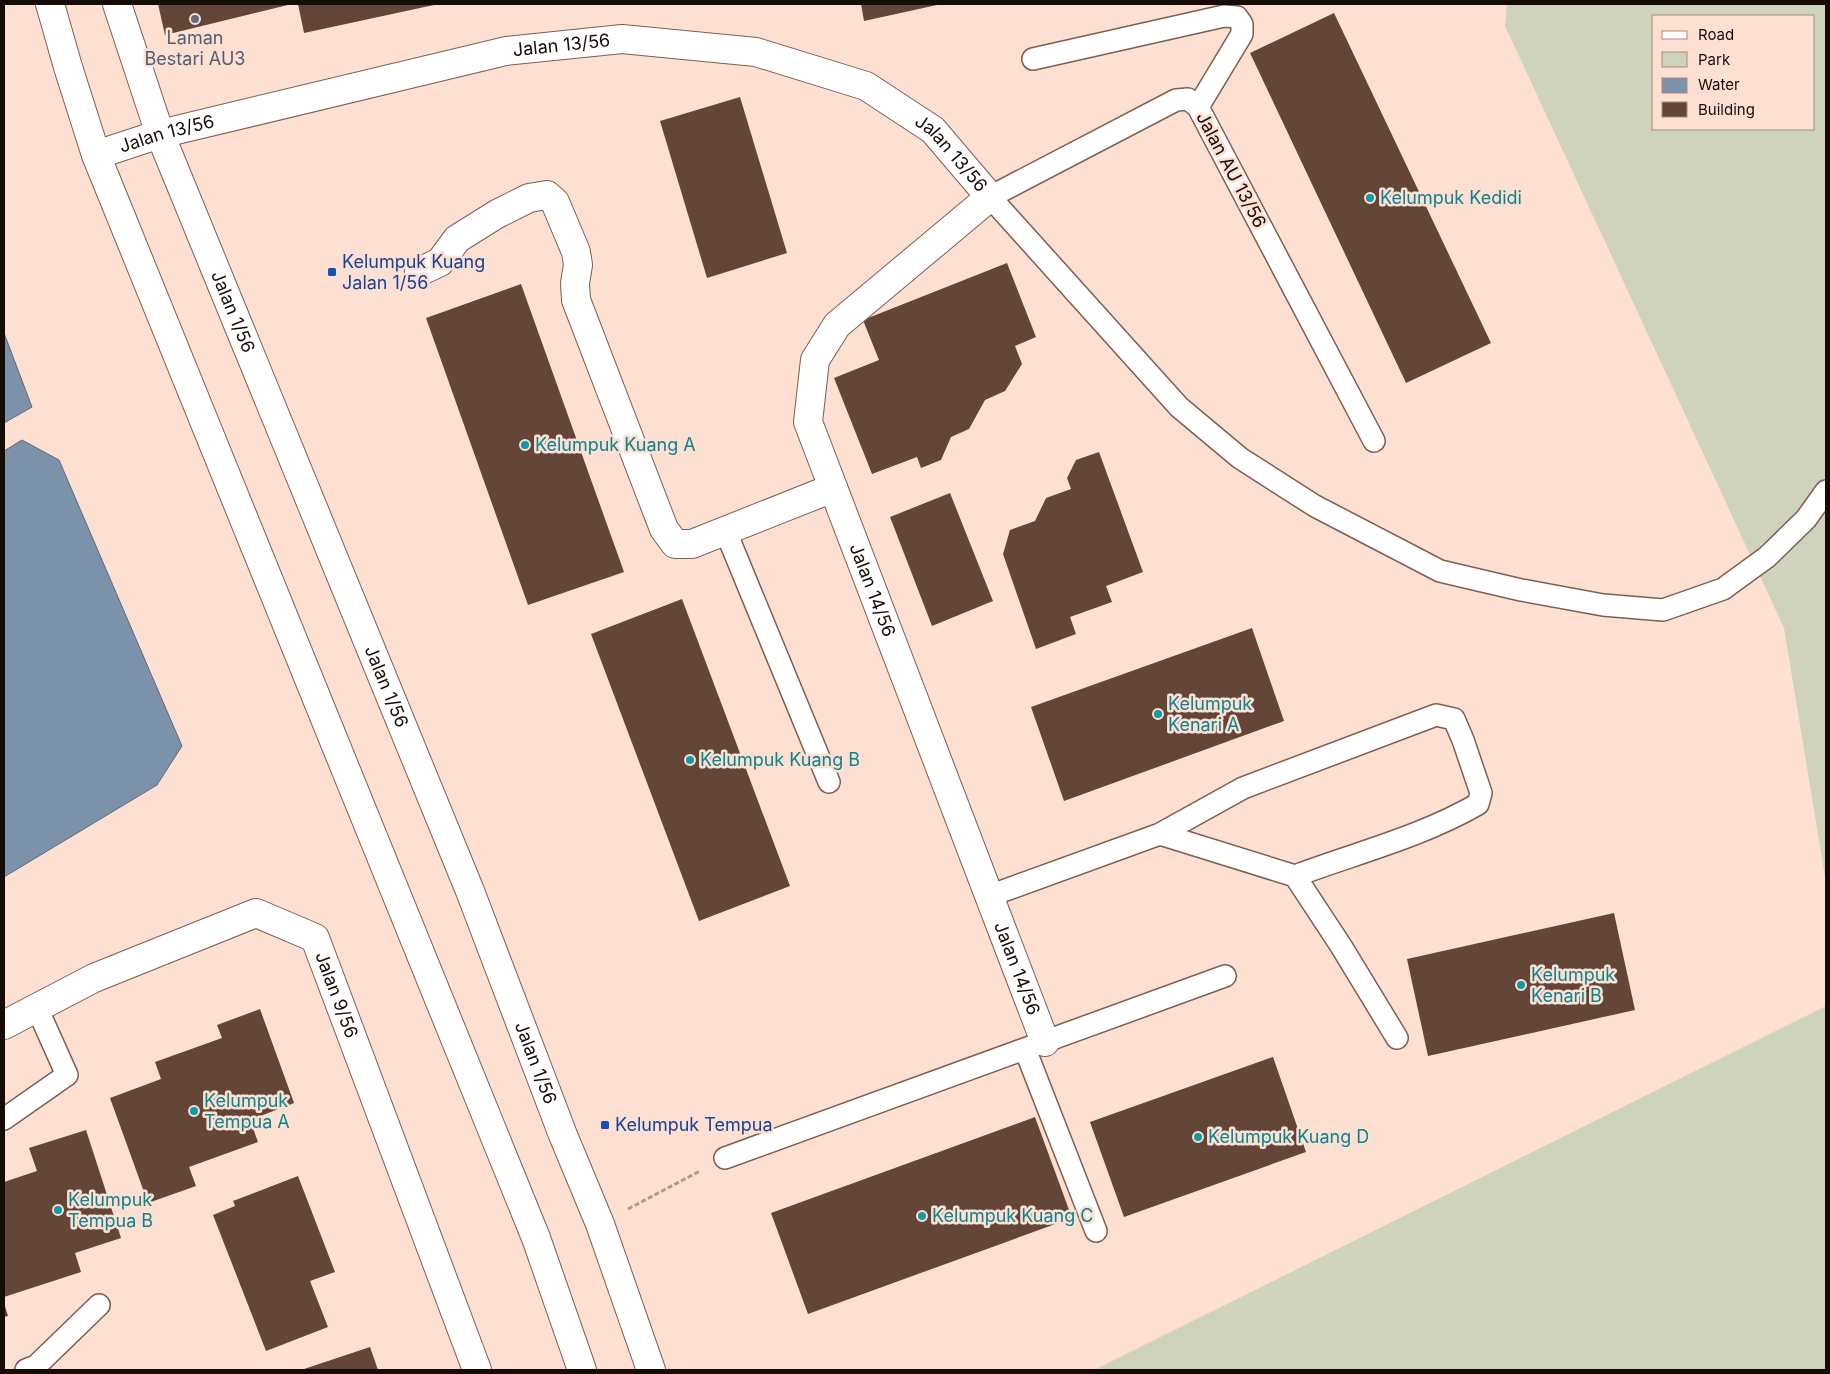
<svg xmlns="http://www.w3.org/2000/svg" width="1830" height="1374" font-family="Inter,sans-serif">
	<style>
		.green { fill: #cfd3bd; fill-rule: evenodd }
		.water { fill: #7c92ab; stroke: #5e6a7a }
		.building { fill: #644639 }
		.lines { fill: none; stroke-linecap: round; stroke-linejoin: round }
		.service-casing { stroke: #7e5e51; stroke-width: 24 }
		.minor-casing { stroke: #7e5e51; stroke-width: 30 }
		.secondary-casing { stroke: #7e5e51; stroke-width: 30 }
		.path { stroke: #b1998f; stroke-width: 3; stroke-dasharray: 5 2.5; stroke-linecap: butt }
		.service { stroke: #fff; stroke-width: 21 }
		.minor { stroke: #fff; stroke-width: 28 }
		.secondary { stroke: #fff; stroke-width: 28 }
		.service-dot { fill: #5c6f8a; stroke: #fee0d3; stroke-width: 2 }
		.culture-dot { fill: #0f9aa8; stroke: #fee0d3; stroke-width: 2 }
		.transit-dot { fill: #1a4fb4; stroke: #fee0d3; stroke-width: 2 }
		.labels { text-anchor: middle; stroke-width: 5; stroke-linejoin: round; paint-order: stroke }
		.service-label { font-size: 18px; fill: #4e5e75; stroke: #fee0d3 }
		.street-label { font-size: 18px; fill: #170b06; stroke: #fee0d3 }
		.culture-label { font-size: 18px; fill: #0d838f; stroke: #fee0d3; text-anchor: start }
		.transit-label { font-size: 18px; fill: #164399; stroke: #fee0d3; text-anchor: start }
	</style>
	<rect width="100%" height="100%" fill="#fee0d3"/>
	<path class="green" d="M1507,4H1826V883L1784,628L1505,26ZM1654,16H1814V129H1654Z
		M1826,1006V1370H1094Z"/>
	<path class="water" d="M4,333L32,407L4,423Z
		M22,440L59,460L182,746L157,785L4,877V451Z"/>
	<path class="building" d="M158,4H292L165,35Z
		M298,4H434V5L304,33Z
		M861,4H937V5L864,21Z
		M1334,13L1491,343L1406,383L1250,53Z
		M740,97L787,253L707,278L660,121Z
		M1007,263L1036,337L1015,346L1022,364L1005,391L985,400L969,429L951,437L941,460L921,468L917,457L872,474L834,378L879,360L863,320Z
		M521,284L624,572L528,605L426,318Z
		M1099,452L1143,572L1106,586L1112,602L1070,617L1076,634L1036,649L1003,554L1010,530L1035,521L1046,498L1071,489L1067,478L1076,460Z
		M950,493L993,601L932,626L890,517Z
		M682,599L790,886L699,921L591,634Z
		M1252,628L1284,721L1064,801L1031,707Z
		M1614,913L1635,1010L1428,1056L1407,959Z
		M260,1009L294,1103L250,1120L258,1142L189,1167L196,1186L148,1203L110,1098L161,1079L155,1062L222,1038L217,1025Z
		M1273,1057L1306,1152L1124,1217L1090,1122Z
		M1035,1117L1072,1218L808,1314L771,1213Z
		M86,1130L121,1238L75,1253L81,1272L4,1297V1182L37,1171L29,1148Z
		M298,1176L335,1272L310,1281L328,1327L266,1351L213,1215L235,1206L233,1201Z
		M4,1303L8,1316L4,1317Z
		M370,1347L378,1370H301Z"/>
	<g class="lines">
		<g class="service-casing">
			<path id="service" d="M1033,59L1224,16L1237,17L1242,24V34L1198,107
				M1374,441L1198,107L1188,99L1176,100L990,197L1179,407L1240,458L1315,506L1440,571L1521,590L1603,605L1663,610L1723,589L1767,557L1806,519L1826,491
				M726,532L829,782
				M1160,834L1243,788L1436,715L1454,719L1463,740L1481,793L1478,804C1421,837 1356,853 1295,876
				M989,896L1160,834L1295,876L1341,946L1397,1038
				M1025,1049L1096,1231
				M4,1119L67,1075L37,1008
				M725,1158L1225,976
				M26,1370L36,1366L99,1305"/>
		</g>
		<g class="minor-casing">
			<g id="minor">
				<path id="s1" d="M96,155L160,134L506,51L622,39L756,52L866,86L933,130L990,197L837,325L815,360L808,422L1045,1042"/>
				<path d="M419,272L440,262L457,239L497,214L529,198L547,195L555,202L576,252L578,265L575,283L576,300L664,529L675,544H692L833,488"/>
				<path id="s2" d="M4,1025L94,978L256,913L315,938L477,1370"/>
			</g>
		</g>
		<g class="secondary-casing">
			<g id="secondary">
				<path d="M50,4L68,67L96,155L536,1238L582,1370"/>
				<path id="s3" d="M117,4L160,134L470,891L563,1135L600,1224L651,1370"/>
			</g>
		</g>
		<path class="path" d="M628,1209L700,1171"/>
		<use href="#service" class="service"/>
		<use href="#minor" class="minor"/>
		<use href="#secondary" class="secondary"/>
	</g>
	<circle class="service-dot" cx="195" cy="19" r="5"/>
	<g class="culture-dot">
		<circle cx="1370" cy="198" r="5"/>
		<circle cx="525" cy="445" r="5"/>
		<circle cx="1158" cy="714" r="5"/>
		<circle cx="690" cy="760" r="5"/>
		<circle cx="1521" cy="985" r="5"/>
		<circle cx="194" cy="1111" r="5"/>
		<circle cx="1198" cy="1137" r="5"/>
		<circle cx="58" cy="1210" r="5"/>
		<circle cx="922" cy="1216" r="5"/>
	</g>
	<g class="transit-dot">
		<rect x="327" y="267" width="10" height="10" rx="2.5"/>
		<rect x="600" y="1120" width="10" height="10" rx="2.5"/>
	</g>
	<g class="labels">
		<g class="service-label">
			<text x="195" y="44">Laman<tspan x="195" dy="21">Bestari AU3</tspan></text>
		</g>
		<g class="street-label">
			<text dy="6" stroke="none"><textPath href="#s1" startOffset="479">Jalan 13/56</textPath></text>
			<text dy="6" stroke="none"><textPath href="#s1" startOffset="74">Jalan 13/56</textPath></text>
			<text dy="6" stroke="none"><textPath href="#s1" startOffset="899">Jalan 13/56</textPath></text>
			<text transform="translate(1231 170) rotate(62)" y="6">Jalan AU 13/56</text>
			<text dy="6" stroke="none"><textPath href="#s3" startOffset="329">Jalan 1/56</textPath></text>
			<text dy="6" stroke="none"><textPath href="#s1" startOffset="1441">Jalan 14/56</textPath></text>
			<text dy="6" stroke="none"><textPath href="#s3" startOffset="734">Jalan 1/56</textPath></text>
			<text dy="6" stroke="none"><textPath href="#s1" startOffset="1846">Jalan 14/56</textPath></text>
			<text dy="6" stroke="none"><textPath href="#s2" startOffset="401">Jalan 9/56</textPath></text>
			<text dy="6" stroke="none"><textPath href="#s3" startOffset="1139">Jalan 1/56</textPath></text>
		</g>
		<g class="culture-label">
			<text x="1380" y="204">Kelumpuk Kedidi</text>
			<text x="535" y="451">Kelumpuk Kuang A</text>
			<text x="1168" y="710">Kelumpuk<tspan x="1168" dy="21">Kenari A</tspan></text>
			<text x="700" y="766">Kelumpuk Kuang B</text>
			<text x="1531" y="981">Kelumpuk<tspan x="1531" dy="21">Kenari B</tspan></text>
			<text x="204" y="1107">Kelumpuk<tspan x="204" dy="21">Tempua A</tspan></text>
			<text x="1208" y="1143">Kelumpuk Kuang D</text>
			<text x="68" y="1206">Kelumpuk<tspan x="68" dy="21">Tempua B</tspan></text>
			<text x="932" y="1222">Kelumpuk Kuang C</text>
		</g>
		<g class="transit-label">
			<text x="342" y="268">Kelumpuk Kuang<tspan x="342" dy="21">Jalan 1/56</tspan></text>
			<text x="615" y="1131">Kelumpuk Tempua</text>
		</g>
	</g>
	<rect width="1830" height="1374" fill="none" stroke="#170b06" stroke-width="10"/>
	<rect x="1652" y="15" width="162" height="115" fill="#fee0d3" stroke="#a28b81"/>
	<rect x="1662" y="31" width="25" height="8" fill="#ffffff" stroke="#a28b81"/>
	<text x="1698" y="40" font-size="15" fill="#170b06">Road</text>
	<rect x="1662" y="52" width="25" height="15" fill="#cfd3bd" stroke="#a28b81"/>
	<text x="1698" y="65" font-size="15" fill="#170b06">Park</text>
	<rect x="1662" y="78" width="25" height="15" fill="#7c92ab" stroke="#a28b81"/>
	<text x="1698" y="90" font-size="15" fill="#170b06">Water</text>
	<rect x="1662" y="102" width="25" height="15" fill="#644639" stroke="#a28b81"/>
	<text x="1698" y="115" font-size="15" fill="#170b06">Building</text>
</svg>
